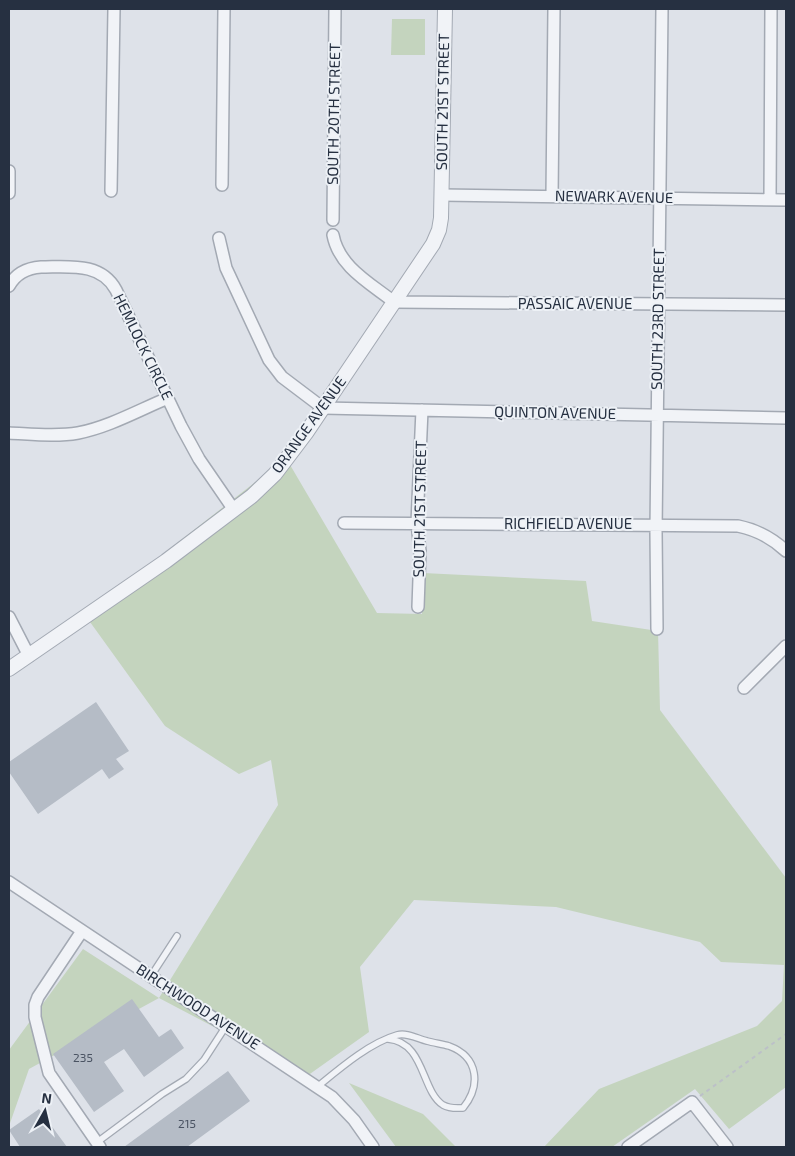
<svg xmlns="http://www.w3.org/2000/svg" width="795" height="1156" font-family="'Exo 2',sans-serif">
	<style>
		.green { fill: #c4d4be }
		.building { fill: #b5bcc6 }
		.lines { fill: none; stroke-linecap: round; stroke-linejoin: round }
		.service-casing { stroke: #a3a9b3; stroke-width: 8 }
		.minor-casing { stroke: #a3a9b3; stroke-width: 14 }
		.tertiary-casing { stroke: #a3a9b3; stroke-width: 16 }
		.path { stroke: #bcc0c8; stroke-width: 2; stroke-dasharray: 4 4; stroke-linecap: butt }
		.service { stroke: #f1f3f7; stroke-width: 5.5 }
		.minor { stroke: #f1f3f7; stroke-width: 11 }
		.tertiary { stroke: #f1f3f7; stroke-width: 14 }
		.labels { text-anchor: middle; stroke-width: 4; stroke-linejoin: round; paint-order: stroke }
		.number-label { font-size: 12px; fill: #4a5362 }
		.street-label { font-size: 15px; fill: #263041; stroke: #edf1f6 }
	</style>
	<rect width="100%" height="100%" fill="#dee2e9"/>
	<path class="green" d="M392,19H425V55H391Z
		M286,458L377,613L422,614L423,573L586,581L592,621L658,631L660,710L786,878V1087L729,1129L695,1089L612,1147H544L599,1089L757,1026L782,1001L784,965L721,962L700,942L556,907L414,900L360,967L369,1032L307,1076L159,998L29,1069L9,1126V1050L83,949L159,998L278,805L271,760L239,774L165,726L85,615Z
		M349,1083L423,1114L456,1147H396Z"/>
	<path class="building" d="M96,702L129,751L116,759L124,769L109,779L102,769L38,814L9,772V762Z
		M132,999L159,1037L171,1029L184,1048L144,1077L124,1049L104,1062L124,1091L94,1112L53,1054Z
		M228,1071L250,1101L187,1147H124Z
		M39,1109L67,1147H20L9,1130Z"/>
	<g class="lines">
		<g class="service-casing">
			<path id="service" d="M151,976L177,936
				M317,1087C339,1069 369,1043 397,1035C407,1032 418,1039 427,1041C434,1043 442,1044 449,1046C479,1057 481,1086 463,1108C456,1108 450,1109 443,1105C421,1091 425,1042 388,1039
				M96,1143L162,1094L186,1079L204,1060L226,1026"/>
		</g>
		<g class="minor-casing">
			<path id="minor" d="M9,171V193
				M222,185L224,9
				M111,191L114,9
				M441,195L786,200
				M552,196L554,9
				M770,200L771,9
				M333,220L335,9
				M333,235C339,267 370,283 394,302L786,305
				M219,238L226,268L269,360L282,377L323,408L786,418
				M9,286C16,273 27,268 41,267C69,267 101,262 116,290L181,426L199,459L234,510
				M9,433C31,434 56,437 78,433C109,427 139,410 168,398
				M344,523L738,526C758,530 772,538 786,551
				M418,607L420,551L417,523L422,410
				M9,617L29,656
				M657,629L656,531L662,9
				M744,688L786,646
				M9,882L332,1097L354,1120L373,1147
				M82,931L38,997L35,1005V1017L49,1073L100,1147
				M628,1147L692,1102L727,1147"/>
		</g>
		<g class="tertiary-casing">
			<path id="tertiary" d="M9,669L166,561L252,496L275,474L306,433L433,244L439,230L441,218L445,9"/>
		</g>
		<path class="path" d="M700,1096L786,1034"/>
		<use href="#service" class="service"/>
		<use href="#minor" class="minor"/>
		<use href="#tertiary" class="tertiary"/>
	</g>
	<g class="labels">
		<g class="number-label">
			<text x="83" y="1062">235</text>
			<text x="187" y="1128">215</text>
		</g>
		<g class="street-label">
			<text transform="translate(443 102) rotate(-89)" y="5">SOUTH 21ST STREET</text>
			<text transform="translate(334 114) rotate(-89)" y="5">SOUTH 20TH STREET</text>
			<text transform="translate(614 197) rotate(1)" y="5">NEWARK AVENUE</text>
			<text x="575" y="309">PASSAIC AVENUE</text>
			<text transform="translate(658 319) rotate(-89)" y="5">SOUTH 23RD STREET</text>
			<text transform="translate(143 347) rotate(64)" y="5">HEMLOCK CIRCLE</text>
			<text transform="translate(555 413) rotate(1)" y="5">QUINTON AVENUE</text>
			<text transform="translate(309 425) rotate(-54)" y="5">ORANGE AVENUE</text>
			<text transform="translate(420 509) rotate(-89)" y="5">SOUTH 21ST STREET</text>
			<text x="568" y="529">RICHFIELD AVENUE</text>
			<text transform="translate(198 1007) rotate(33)" y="5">BIRCHWOOD AVENUE</text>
		</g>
	</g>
	<rect width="795" height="1156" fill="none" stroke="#263041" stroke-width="20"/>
	<g transform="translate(45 1111) rotate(8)" stroke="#edf1f6" stroke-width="4" paint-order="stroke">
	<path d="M0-4L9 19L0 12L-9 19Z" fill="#263041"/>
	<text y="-8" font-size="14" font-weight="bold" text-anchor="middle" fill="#263041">N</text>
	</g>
</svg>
